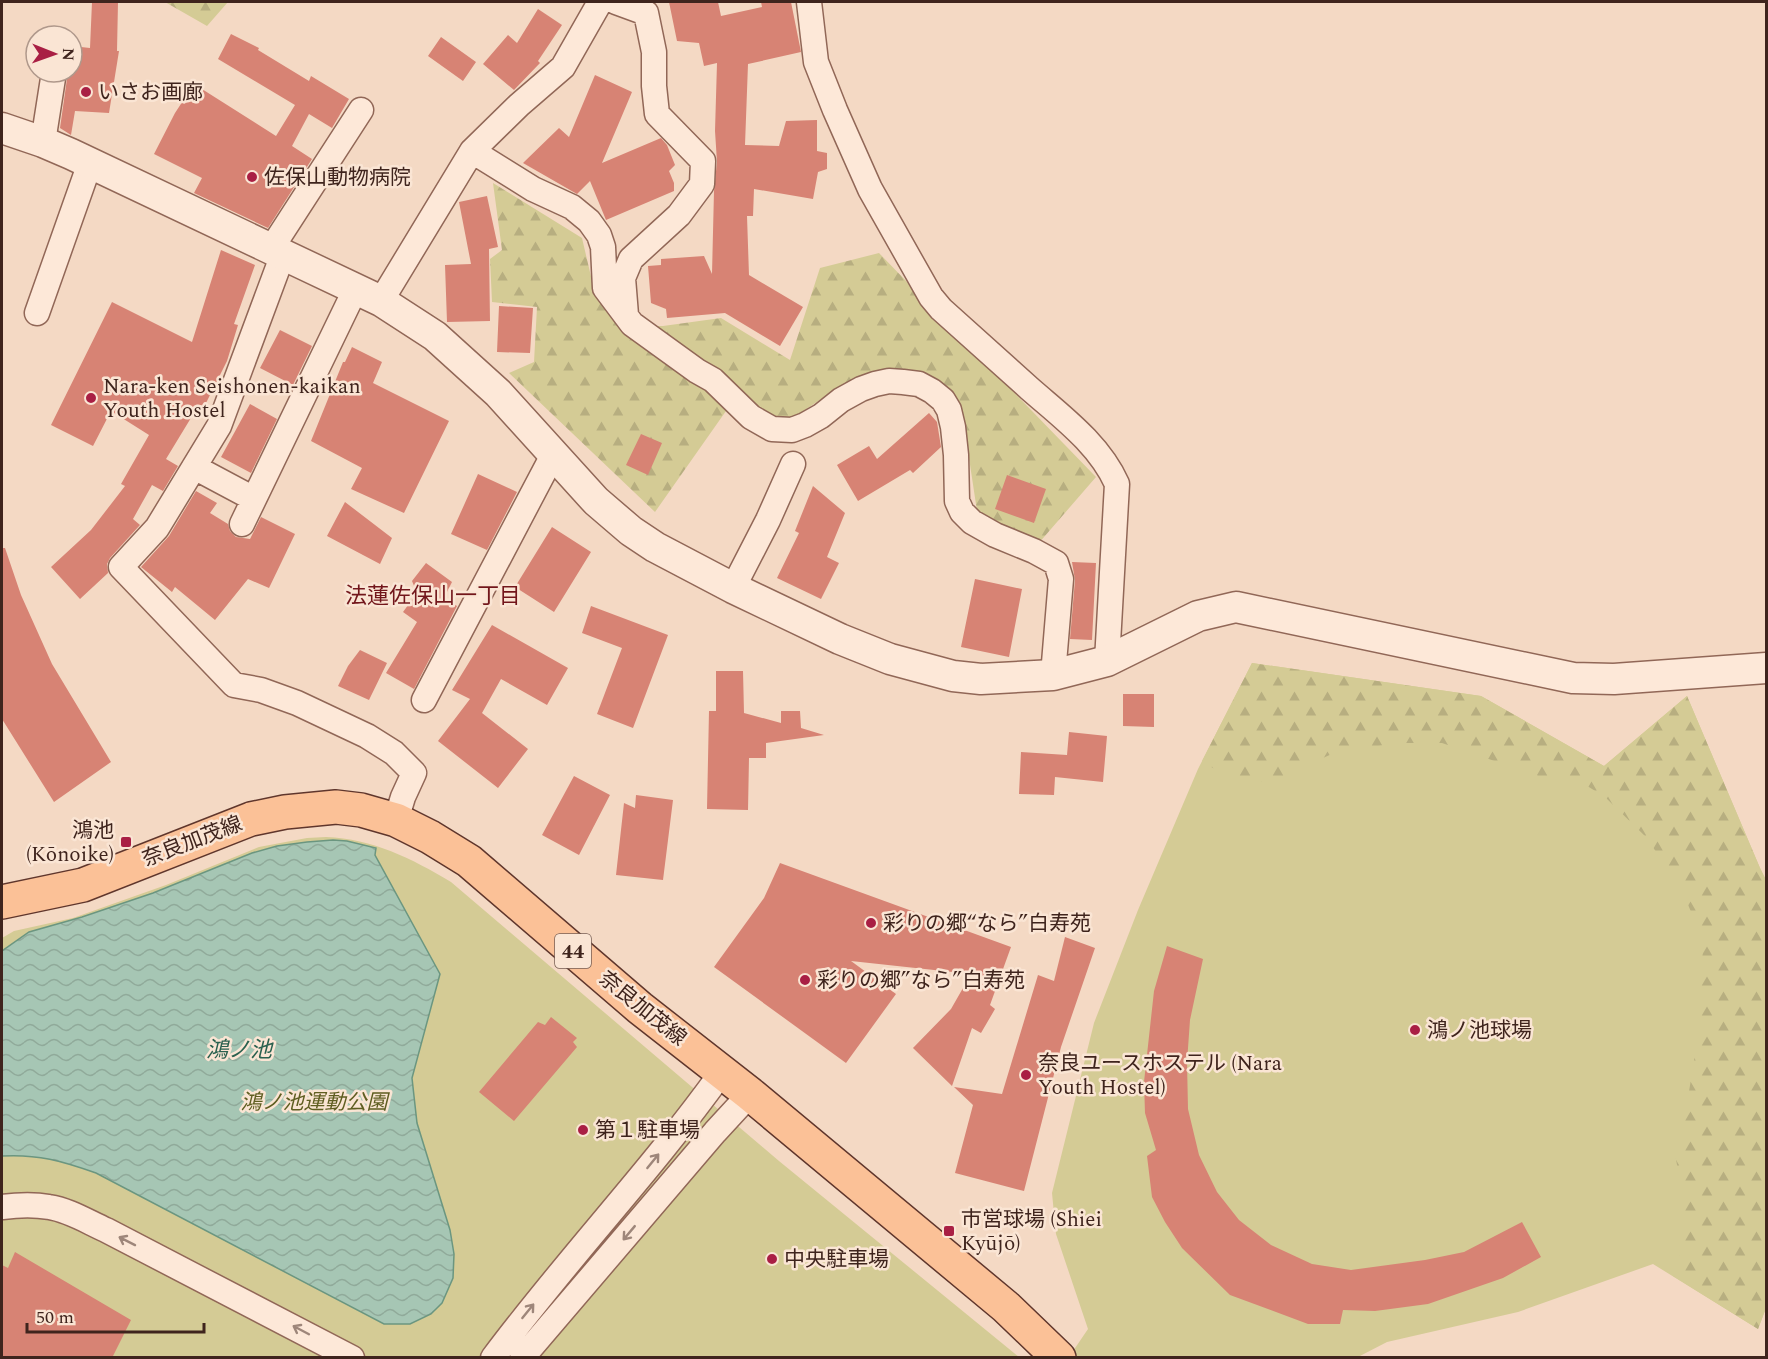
<svg xmlns="http://www.w3.org/2000/svg" width="1768" height="1359" font-family="Spectral,'Noto Sans JP',serif">
	<style>
		.green { fill: #d4cb95 }
		.forest { fill: url(#forest-firs) }
		.water { fill: url(#water-waves); stroke: #6b9680; stroke-width: 1.5 }
		.building { fill: #d78374 }
		.lines { fill: none; stroke-linecap: round; stroke-linejoin: round }
		.minor-casing { stroke: #916757; stroke-width: 27 }
		.tertiary-casing { stroke: #916757; stroke-width: 33 }
		.primary-casing { stroke: #5f362c; stroke-width: 36 }
		.minor { stroke: #fde8d8; stroke-width: 24 }
		.tertiary { stroke: #fde8d8; stroke-width: 30 }
		.primary { stroke: #fbc197; stroke-width: 33 }
		.oneway { stroke: #9e867a }
		.poi-dot { fill: #a91f44; stroke: #fae5d4; stroke-width: 2 }
		.labels { text-anchor: middle; stroke-width: 5; stroke-linejoin: round; paint-order: stroke }
		.shield { fill: #fae5d4; stroke: #775e54; stroke-width: 1.5 }
		.shield-label { font-size: 20px; font-weight: bold; fill: #3f241d }
		.poi-label { font-size: 21px; fill: #3f241d; stroke: #fae5d4; text-anchor: start }
		.street-label { font-size: 21px; fill: #3f241d; stroke: #fae5d4 }
		.park-label { font-size: 21px; font-style: italic; fill: #5f5e21; stroke: #fae5d4 }
		.neighbourhood-label { font-size: 22px; fill: #72161b; stroke: #fae5d4 }
		.water-label { font-size: 22px; font-style: italic; fill: #2a614f; stroke: #fae5d4 }
	</style>
	<defs>
		<pattern id="forest-firs" width="22" height="20" patternUnits="userSpaceOnUse" patternTransform="scale(1.5)"><rect width="22" height="20" fill="#d4cb95"/><path d="M5 1l3.5 6h-7zM16 11l3.5 6h-7z" fill="#b7ae80"/></pattern>
		<pattern id="water-waves" width="16" height="10" patternUnits="userSpaceOnUse" patternTransform="scale(1.5)"><rect width="16" height="10" fill="#a6c6b4"/><path d="M0 5q4-4 8 0t8 0" fill="none" stroke="#90aa9a"/></pattern>
	</defs>
	<rect width="100%" height="100%" fill="#f4d9c4"/>
	<path class="green" d="M1252,663L1481,696L1604,766L1687,696L1760,868L1766,880V1308L1758,1329L1653,1264L1518,1312L1387,1342L1358,1357H1069L1088,1329L1056,1234L1052,1193L1094,1023L1138,910L1198,769Z
		M326,837C373,839 411,858 451,882L779,1161L1019,1357H2V938L14,931L73,918L166,885L259,847L307,838Z"/>
	<path class="forest" d="M165,2H228L207,26Z
		M493,183L582,238L593,285L704,384L726,411L655,512L509,373L534,362L537,307L492,302L490,259L502,250Z
		M879,253L1096,477L1038,544L977,511L964,425L911,373L836,389L790,420L776,422L649,326H663L721,318L790,360L820,268Z
		M1252,663L1481,696L1604,766L1687,696L1760,868L1766,880V1308L1758,1329L1673,1276L1680,1253L1685,1208L1675,1154L1685,1116L1700,1024L1703,941L1682,890L1646,837L1605,797L1584,784L1550,780L1442,743H1397L1334,753L1272,781L1236,783L1202,761Z"/>
	<path class="water" d="M333,840L347,841L376,848L375,855L440,974L412,1078L417,1123L450,1230L454,1254L453,1278L442,1303L431,1314L410,1324H384L96,1173C62,1161 38,1154 2,1156V951L29,932L82,917L153,893L252,853L277,846L307,842Z"/>
	<path class="building" d="M92,2H118L117,51H119L109,113L75,111L71,135L60,128L68,72H72V46L90,48Z
		M669,2H718L721,16L762,7L761,2H791L801,52L748,64L745,145L779,146L786,121L817,120V151L827,153V169L818,172L813,199L754,189L753,216H747L749,275L803,307L780,346L725,313L667,318L666,309L651,303L648,266L661,265V259L704,256L712,274L714,191L717,162L715,131L717,63L704,66L699,43L677,41Z
		M538,9L562,25L538,61L540,63L514,90L483,64L508,35L517,43Z
		M231,34L259,48L258,50L309,81L311,76L349,99L332,128L309,114L292,146L312,159L268,228L194,193L202,178L154,154L175,113L194,84L276,136L295,105L218,59Z
		M441,37L476,62L463,81L428,56Z
		M595,75L632,92L602,163L661,138L667,145L675,165L669,171L674,183V191L606,220L590,181L577,194L523,163L559,128L569,137Z
		M487,196L498,247L489,249L490,321L447,322L445,265L471,264L459,202Z
		M221,250L255,265L234,324L238,325L227,361L202,411L197,408L166,459L178,466L163,491L152,485L133,519L140,525L110,558L107,564L108,573L80,599L51,567L91,530L125,486L121,484L149,435L111,411L93,446L51,425L112,302L192,342Z
		M499,306L533,308L530,353L497,352Z
		M280,330L312,346L293,385L260,368Z
		M352,347L382,362L373,383L449,421L404,513L351,489L362,468L311,441L343,362H345Z
		M250,404L277,419L251,473L221,457Z
		M929,413L937,422L941,447L913,473L910,470L858,501L837,465L869,446L877,459Z
		M641,434L662,443L648,475L626,465Z
		M478,474L517,492L487,550L451,534Z
		M1007,475L1046,489L1034,523L995,509Z
		M813,486L845,513L827,557L839,563L821,599L777,578L799,533L795,531Z
		M196,491L217,503L210,513L228,524L230,531L236,537L250,539L261,517L295,534L269,588L248,579L215,620L175,587L172,592L141,567L169,536Z
		M345,502L392,538L380,564L327,536Z
		M552,527L591,552L554,612L515,587Z
		M2,548H5L21,595L52,664L111,762L54,802L2,719Z
		M1072,562L1096,563L1092,640L1070,639L1075,580Z
		M426,563L452,582L444,598L457,606L414,689L386,673L417,622L403,612L417,593L412,581Z
		M975,579L1022,589L1009,657L961,647Z
		M591,606L668,635L633,728L597,714L622,648L582,633Z
		M492,625L568,668L547,705L501,679L482,713L528,749L498,788L438,741L470,699L452,690Z
		M360,650L387,663L369,700L338,686L348,666Z
		M716,671H743L744,713L781,723V711H800L801,728L824,735L766,743V758H749L748,810L707,809L709,711H716Z
		M1123,694H1154V727L1123,726Z
		M1069,732L1107,736L1103,782L1055,777L1054,795L1019,794L1021,752L1067,755Z
		M574,776L610,795L579,855L542,835Z
		M636,795L673,800L663,880L616,875L624,803L635,808Z
		M780,863L1011,947L990,1005L995,1009L981,1033L972,1028L952,1086L913,1048L951,1009L971,974L851,961L896,994L846,1063L714,967L764,898Z
		M1065,937L1095,948L1061,1047L1024,1191L955,1173L973,1105L954,1087L1002,1094L1038,975L1054,981Z
		M1167,946L1203,959L1190,1020L1187,1062L1188,1109L1199,1155L1217,1192L1239,1220L1271,1245L1312,1264L1351,1270L1425,1260L1464,1252L1522,1222L1541,1257L1503,1278L1428,1304L1375,1311L1343,1310L1340,1324H1308L1230,1295L1182,1248L1165,1222L1152,1197L1147,1156L1156,1150L1145,1113L1144,1082L1154,991Z
		M551,1017L577,1038L573,1042L577,1047L514,1121L479,1092L538,1022L545,1025Z
		M15,1252L131,1320L112,1358H2V1265L8,1268Z"/>
	<g class="lines">
		<g class="minor-casing">
			<path id="minor" d="M616,2L646,13L654,52V86L657,114L703,161L702,184L679,215L631,259L623,278L626,315
				M809,2L816,62L835,110L870,189L931,297L941,309C970,335 1000,362 1030,389C1062,417 1099,444 1117,484L1107,661
				M43,142L54,72
				M472,151L533,189L572,207L589,221L599,235L603,247L605,288L632,324L697,371L713,380L751,417L772,429L792,430L805,425L821,416L841,400L861,389L875,384L889,381L903,382L919,384L932,391L943,400L949,410L953,427L956,455L957,501L962,512L972,522L995,535L1034,551L1056,563L1061,579L1053,675
				M271,249L361,110
				M283,254L219,426L157,528L121,567L234,685L261,690L297,703L367,736L394,753L414,773L403,797L396,820
				M381,301L472,151L519,105L563,67L600,2
				M37,313L90,163
				M194,467L254,499
				M242,524L356,288
				M733,588L768,520L793,464
				M424,700L554,453
				M2,1207C17,1205 33,1204 49,1207C69,1210 88,1222 106,1230L352,1358
				M493,1358C566,1260 651,1171 722,1072
				M522,1358L715,1132L750,1094"/>
		</g>
		<g class="tertiary-casing">
			<path id="tertiary" d="M2,128L43,142L71,154L381,301L435,336L498,393L596,501L631,531L655,547L733,588L840,639L890,659L953,676L981,679L1053,675L1107,661L1198,616L1236,607L1573,678L1614,679L1766,668"/>
		</g>
		<g class="primary-casing">
			<path id="primary" d="M2,902L83,885L251,819L285,812L336,807L361,810L396,820L430,837L469,861L640,1008L750,1094L1006,1307L1059,1358"/>
		</g>
		<use href="#minor" class="minor"/>
		<use href="#tertiary" class="tertiary"/>
		<use href="#primary" class="primary"/>
	</g>
	<defs><path id="oneway-shaft" d="M-6 0H5M1.5-3L5.5 0L1.5 3" fill="none" stroke-width="1.6" stroke-linecap="round" stroke-linejoin="round" transform="scale(1.5)"/></defs>
	<g class="oneway">
		<use href="#oneway-shaft" transform="translate(653 1161) rotate(-51)"/>
		<use href="#oneway-shaft" transform="translate(629 1233) rotate(130)"/>
		<use href="#oneway-shaft" transform="translate(127 1241) rotate(-153)"/>
		<use href="#oneway-shaft" transform="translate(528 1311) rotate(-51)"/>
		<use href="#oneway-shaft" transform="translate(301 1330) rotate(-152)"/>
	</g>
	<g class="poi-dot">
		<circle cx="86" cy="92" r="6"/>
		<circle cx="252" cy="177" r="6"/>
		<circle cx="91" cy="398" r="6"/>
		<rect x="120" y="836" width="12" height="12" rx="3"/>
		<circle cx="871" cy="923" r="6"/>
		<circle cx="805" cy="980" r="6"/>
		<circle cx="1415" cy="1030" r="6"/>
		<circle cx="1026" cy="1075" r="6"/>
		<circle cx="583" cy="1130" r="6"/>
		<rect x="943" y="1225" width="12" height="12" rx="3"/>
		<circle cx="772" cy="1259" r="6"/>
	</g>
	<g class="labels">
		<rect class="shield" x="555" y="934" width="36" height="34" rx="4.5"/>
		<g class="shield-label">
			<text x="573" y="958">44</text>
		</g>
		<g class="poi-label">
			<text x="98" y="99">いさお画廊</text>
			<text x="264" y="184">佐保山動物病院</text>
			<text x="103" y="393">Nara-ken Seishonen-kaikan<tspan x="103" dy="24">Youth Hostel</tspan></text>
			<text x="114" y="837" text-anchor="end">鴻池<tspan x="114" dy="24">(Kōnoike)</tspan></text>
			<text x="883" y="930">彩りの郷“なら”白寿苑</text>
			<text x="817" y="987">彩りの郷”なら”白寿苑</text>
			<text x="1427" y="1037">鴻ノ池球場</text>
			<text x="1038" y="1070">奈良ユースホステル (Nara<tspan x="1038" dy="24">Youth Hostel)</tspan></text>
			<text x="595" y="1137">第１駐車場</text>
			<text x="961" y="1226">市営球場 (Shiei<tspan x="961" dy="24">Kyūjō)</tspan></text>
			<text x="784" y="1266">中央駐車場</text>
		</g>
		<g class="street-label">
			<text transform="translate(192 841) rotate(-21)" y="7">奈良加茂線</text>
			<text transform="translate(643 1008) rotate(39)" y="7">奈良加茂線</text>
		</g>
		<g class="park-label">
			<text x="314" y="1109">鴻ノ池運動公園</text>
		</g>
		<g class="neighbourhood-label">
			<text x="433" y="603">法蓮佐保山一丁目</text>
		</g>
		<g class="water-label">
			<text x="239" y="1057">鴻ノ池</text>
		</g>
	</g>
	<rect width="1768" height="1359" fill="none" stroke="#3f241d" stroke-width="6"/>
	<g transform="translate(54 54) rotate(91)"><circle r="28" fill="#fae5d4" stroke="#af988b" stroke-width="1.5"/>
	<path d="M0-4.5L10 22L0 15L-10 22Z" fill="#a91f44"/>
	<text y="-9" font-size="16" font-weight="bold" text-anchor="middle" fill="#3f241d">N</text>
	</g>
	<path d="M27 1323v9h177v-9" fill="none" stroke="#3f241d" stroke-width="3"/>
	<text x="36" y="1323" font-size="18" fill="#3f241d" stroke="#fae5d4" stroke-width="4.5" paint-order="stroke">50 m</text>
</svg>
